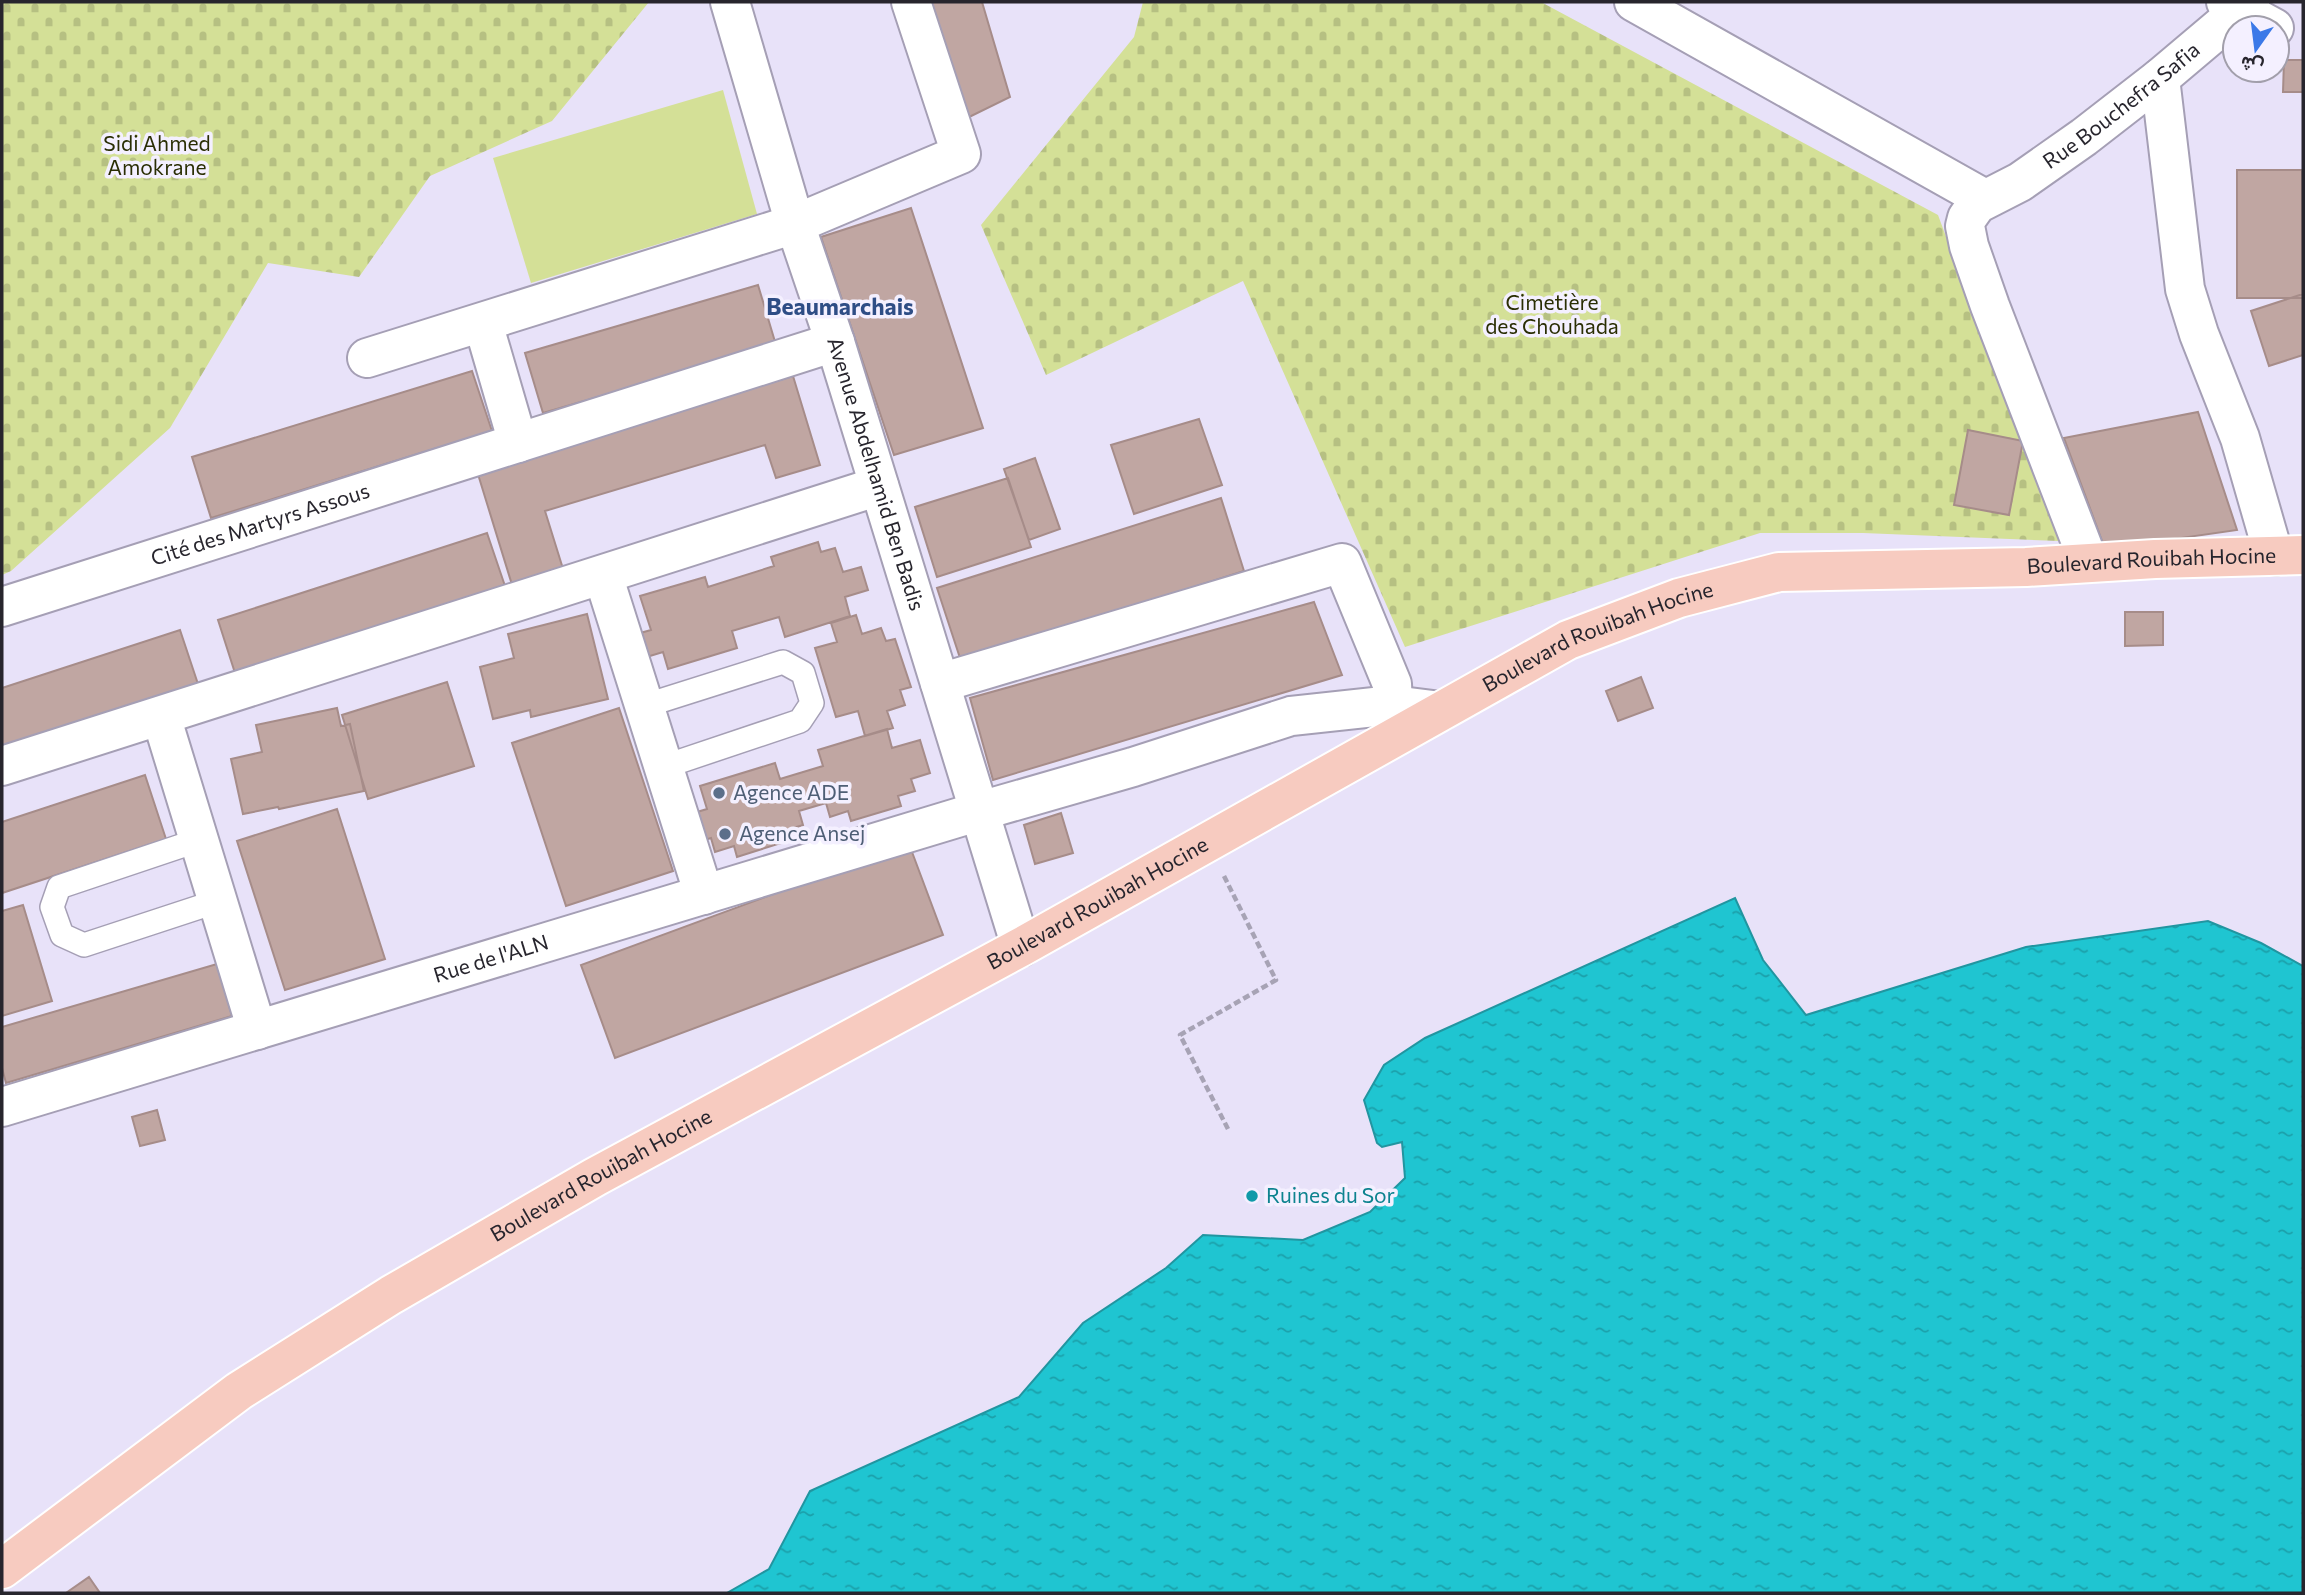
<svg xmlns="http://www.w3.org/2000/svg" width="2305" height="1595" font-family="Commissioner,Vazirmatn,sans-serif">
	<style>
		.cemetery { fill: url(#cemetery-stones) }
		.pitch { fill: #d4e097 }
		.water { fill: url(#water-ripples); stroke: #2195a0; stroke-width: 2 }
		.building { fill: #c0a6a2; stroke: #a68c89; stroke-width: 2 }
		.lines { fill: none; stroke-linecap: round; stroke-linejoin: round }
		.service-casing { stroke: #a59fb5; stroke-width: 26 }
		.minor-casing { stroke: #a59fb5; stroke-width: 42 }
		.secondary-casing { stroke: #a59fb5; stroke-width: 42 }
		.primary-casing { stroke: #fff; stroke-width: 42 }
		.path { stroke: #a7a3b5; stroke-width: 4.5; stroke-dasharray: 7 3.5; stroke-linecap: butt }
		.service { stroke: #fff; stroke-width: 23 }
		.minor { stroke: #fff; stroke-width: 38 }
		.secondary { stroke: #fff; stroke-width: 38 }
		.primary { stroke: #f7cbc0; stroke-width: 38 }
		.service-dot { fill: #5c6f8a; stroke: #f4f0ff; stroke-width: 2.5 }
		.culture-dot { fill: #0f9aa8; stroke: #f4f0ff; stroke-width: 2.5 }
		.labels { text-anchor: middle; stroke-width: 7; stroke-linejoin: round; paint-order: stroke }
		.street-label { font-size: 21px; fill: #27252d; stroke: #f4f0ff }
		.park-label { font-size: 21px; fill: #2a2e04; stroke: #f4f0ff }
		.service-label { font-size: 21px; fill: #4e5e75; stroke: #f4f0ff; text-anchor: start }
		.culture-label { font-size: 21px; fill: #0d838f; stroke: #f4f0ff; text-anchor: start }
		.neighbourhood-label { font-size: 23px; font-weight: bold; fill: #2e4d85; stroke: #f4f0ff }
	</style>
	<defs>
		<pattern id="cemetery-stones" width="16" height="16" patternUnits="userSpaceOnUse" patternTransform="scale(1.75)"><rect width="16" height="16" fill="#d4e097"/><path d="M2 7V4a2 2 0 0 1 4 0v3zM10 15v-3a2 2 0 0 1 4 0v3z" fill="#b6c082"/></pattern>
		<pattern id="water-ripples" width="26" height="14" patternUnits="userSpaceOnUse" patternTransform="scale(1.75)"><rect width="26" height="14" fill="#1fc5d1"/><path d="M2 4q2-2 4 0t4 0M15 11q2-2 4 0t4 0" fill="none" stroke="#1ba0aa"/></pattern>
	</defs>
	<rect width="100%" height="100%" fill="#e8e2f9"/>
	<path class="cemetery" d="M2,2H649L552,121L430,176L359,277L268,263L170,428L11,571L2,575Z
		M1143,2H1541L1938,215L2059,541L1863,533H1760L1405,647L1243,281L1046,375L981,225L1134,37Z"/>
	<path class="pitch" d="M723,90L757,214L531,283L493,158Z"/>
	<path class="water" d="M1735,898L1763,960L1806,1015L2026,947L2208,921L2261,943L2303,966V1593H727L769,1569L810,1491L1019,1397L1083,1323L1166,1268L1203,1235L1303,1240L1370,1212L1405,1178L1402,1142L1382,1147L1377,1143L1364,1100L1384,1065L1425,1038Z"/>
	<path class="building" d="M926,2H982L1010,97L963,120Z
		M2284,60H2303V92H2283Z
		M2237,170H2302L2303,298H2237Z
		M911,208L983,428L894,455L821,237Z
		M758,285L776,345L543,413L525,353Z
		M2303,294V355L2269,366L2251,311Z
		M472,371L492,431L211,518L192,457Z
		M793,376L820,465L776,478L765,445L545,511L564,572L513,588L477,471Z
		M2198,412L2237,530L2105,549L2064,438Z
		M1199,419L1222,485L1134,514L1111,445Z
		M1968,430L2023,441L2009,515L1954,505Z
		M1035,458L1060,529L1029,540L1004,469Z
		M1008,478L1031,547L937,577L915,507Z
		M1221,498L1244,571L961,661L937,588Z
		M487,533L505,586L235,673L218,620Z
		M818,542L821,552L835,548L843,572L861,567L868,590L845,597L850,616L785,637L779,617L732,631L737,648L668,669L663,652L640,659L633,635L651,630L640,596L705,577L708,587L774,566L771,557Z
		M1314,602L1342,675L993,780L970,698Z
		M2125,612H2163V645L2125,646Z
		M587,614L608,699L531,717L530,710L493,719L480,667L514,658L508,634Z
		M856,615L862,634L881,628L886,641L895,639L911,687L900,690L905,705L887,711L893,728L865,736L858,711L836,717L815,648L837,642L831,623Z
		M180,630L199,687L2,749V688Z
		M1641,677L1653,708L1618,721L1606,691Z
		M447,682L474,766L368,799L342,715Z
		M337,708L341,726L350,724L364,791L279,809L278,807L243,814L231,759L262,752L256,725Z
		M619,708L673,871L566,906L512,743Z
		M887,729L892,748L920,740L930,773L911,779L915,791L898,796L901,806L851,821L848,811L830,817L826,803L799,811L803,825L784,831L787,841L737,857L734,846L715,852L711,838L695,843L687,815L707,809L700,786L775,763L780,779L823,766L818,750Z
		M145,775L166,839L2,893V822Z
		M337,809L385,959L285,990L237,841Z
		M1061,813L1073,853L1035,864L1024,825Z
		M909,844L943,935L615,1058L581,965Z
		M23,905L52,1001L2,1016V911Z
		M217,964L232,1016L6,1083L2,1068V1027Z
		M157,1110L165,1140L140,1146L132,1117Z
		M89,1577L100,1593H66Z"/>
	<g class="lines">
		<g class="service-casing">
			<path id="service" d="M644,706L783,662L803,673L812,703L800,721L663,767
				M199,840L59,887L52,907L62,935L84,945L218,901"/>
		</g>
		<g class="minor-casing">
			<g id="minor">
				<path d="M1634,2L1985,199"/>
				<path d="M2226,2L2274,28"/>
				<path d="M2160,78L2185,289L2199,334L2240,438L2274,556"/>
				<path d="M483,323L518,443"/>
				<path d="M367,358L795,224L961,154L911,2"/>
				<path id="s1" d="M2089,563L1990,306L1969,246L1965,226L1967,218L1977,204L2020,182L2084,137L2160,78L2250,2"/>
				<path d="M603,575L704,895"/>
				<path id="s2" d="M2,607L835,342"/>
				<path d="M940,683L1342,563L1392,684L1393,705"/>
				<path d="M161,716L257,1030"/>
				<path d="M2,766L879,486"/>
				<path id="s3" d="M2,1107L980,811L1133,767L1291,716L1393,705L1441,711"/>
			</g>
		</g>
		<g class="secondary-casing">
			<g id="secondary">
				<path id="s4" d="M730,2L795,224L835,342L1021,947"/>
			</g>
		</g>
		<g class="primary-casing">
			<g id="primary">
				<path id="s5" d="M2,1569L239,1391L391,1295L595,1177L1021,947L1568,640L1679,598L1779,572L2026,567L2155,559L2303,555"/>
			</g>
		</g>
		<path class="path" d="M1224,876L1276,980L1180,1035L1229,1131"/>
		<use href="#service" class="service"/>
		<use href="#minor" class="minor"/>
		<use href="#secondary" class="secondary"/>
		<use href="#primary" class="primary"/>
	</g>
	<g class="service-dot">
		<circle cx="719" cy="793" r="7"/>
		<circle cx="725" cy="834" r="7"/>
	</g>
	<circle class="culture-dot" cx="1252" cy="1196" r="7"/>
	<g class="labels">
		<g class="street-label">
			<text dy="7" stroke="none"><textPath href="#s1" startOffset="560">Rue Bouchefra Safia</textPath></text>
			<text dy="7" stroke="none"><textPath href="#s4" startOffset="494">Avenue Abdelhamid Ben Badis</textPath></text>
			<text dy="7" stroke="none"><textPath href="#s2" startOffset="271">Cité des Martyrs Assous</textPath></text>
			<text dy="7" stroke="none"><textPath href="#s5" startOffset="2418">Boulevard Rouibah Hocine</textPath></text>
			<text dy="7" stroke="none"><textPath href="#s5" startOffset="1852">Boulevard Rouibah Hocine</textPath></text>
			<text dy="7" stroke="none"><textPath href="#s5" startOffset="1284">Boulevard Rouibah Hocine</textPath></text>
			<text dy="7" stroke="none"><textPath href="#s3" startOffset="511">Rue de l'ALN</textPath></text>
			<text dy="7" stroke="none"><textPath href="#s5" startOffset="718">Boulevard Rouibah Hocine</textPath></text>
		</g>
		<g class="park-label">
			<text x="157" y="151">Sidi Ahmed<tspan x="157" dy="24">Amokrane</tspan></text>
			<text x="1552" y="310">Cimetière<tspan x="1552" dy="24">des Chouhada</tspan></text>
		</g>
		<g class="service-label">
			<text x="733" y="800">Agence ADE</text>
			<text x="739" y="841">Agence Ansej</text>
		</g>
		<g class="culture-label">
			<text x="1266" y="1203">Ruines du Sor</text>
		</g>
		<g class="neighbourhood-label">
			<text x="840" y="315">Beaumarchais</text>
		</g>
	</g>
	<rect width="2305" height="1595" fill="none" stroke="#27252d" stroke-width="7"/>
	<g transform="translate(2256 49) rotate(194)"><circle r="33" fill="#f4f0ff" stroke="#a29fab" stroke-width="2"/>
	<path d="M0-5L12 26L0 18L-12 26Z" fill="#3b79e8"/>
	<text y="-10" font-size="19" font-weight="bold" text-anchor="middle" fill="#27252d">ش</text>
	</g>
</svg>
